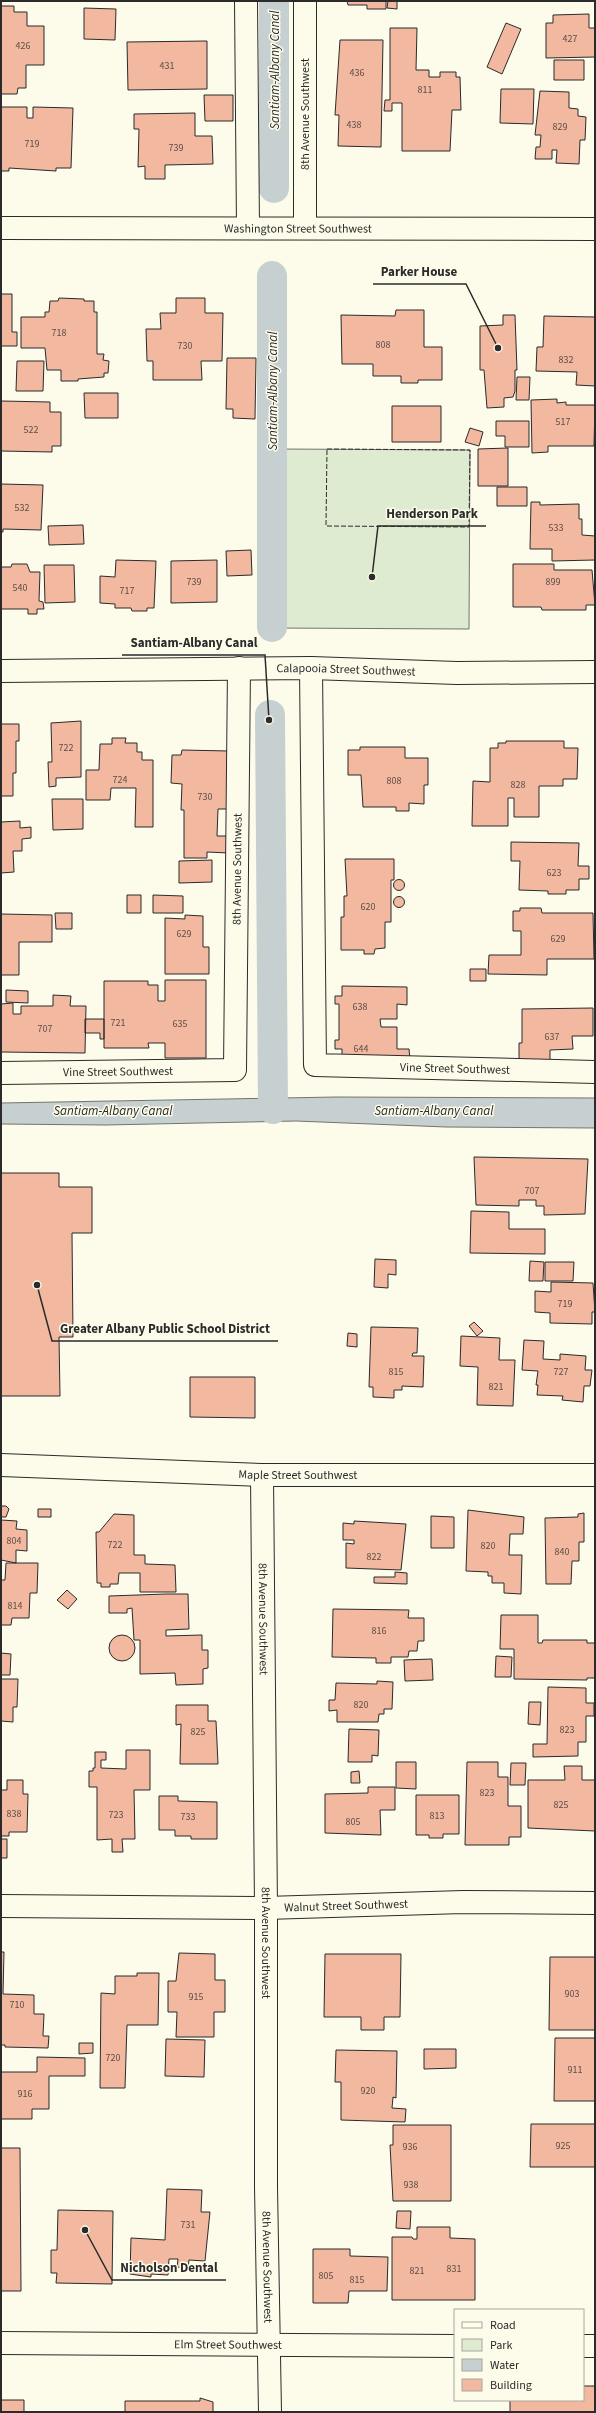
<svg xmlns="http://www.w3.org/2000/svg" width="596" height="2413" font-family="'Source Sans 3',sans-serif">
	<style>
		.green { fill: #deebd1; stroke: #74746e }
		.water { fill: #c7d0d0; stroke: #74746e }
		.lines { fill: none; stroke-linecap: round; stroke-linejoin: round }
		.canal { stroke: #c7d0d0; stroke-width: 30 }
		.building { fill: #f2b8a0; stroke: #2b2b2b }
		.minor-casing { stroke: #2b2b2b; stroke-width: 24 }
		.minor { stroke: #fdfbea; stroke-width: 22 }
		.fence { stroke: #2b2b2b; stroke-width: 1; stroke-dasharray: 5 2; stroke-linecap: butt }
		.labels { text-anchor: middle; stroke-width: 3; stroke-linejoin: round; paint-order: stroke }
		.number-label { font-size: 10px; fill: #5d4e48 }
		.street-label { font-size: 12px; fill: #2b2b2b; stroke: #fdfbea }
		.water-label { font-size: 13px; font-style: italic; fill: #2b2b2b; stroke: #fdfbea }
		.leader { fill: none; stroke: #2b2b2b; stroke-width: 1.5 }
		.callout-dot { fill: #2b2b2b; stroke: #fdfbea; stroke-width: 1.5 }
		.callout-label { font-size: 13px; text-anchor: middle; font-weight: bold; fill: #2b2b2b; stroke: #fdfbea; stroke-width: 3; stroke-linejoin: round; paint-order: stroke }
	</style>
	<rect width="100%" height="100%" fill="#fdfbea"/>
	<path class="green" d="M277,449L470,450L469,629L275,628Z"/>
	<path class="water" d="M337,1097L595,1098V1128L446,1127L296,1121L106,1125L1,1124V1103Z"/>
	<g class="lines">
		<path class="canal" d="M274,1V188
			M272,627V276
			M270,715L273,1109"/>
	</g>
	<path class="building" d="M347,1H386V9H367V5H348Z
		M388,1H397V9L387,8Z
		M1,6H14V12H27V26H44V65H26V88H18L17,94H1Z
		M84,8L116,9L115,40L84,39Z
		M589,14V28H595V57L546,58V23H553V15Z
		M506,23L521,29L502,74L487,67Z
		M390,28H417L416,70H429V77H440V72H456V77H460L461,110H452L450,151H402V103H392V111H384L385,100H390Z
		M340,40H383L381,147L338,146L339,115H335Z
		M207,41V89L128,90L127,42Z
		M554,60H584V80H554Z
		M501,89H534L533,124L500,123Z
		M540,91L569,92V108L578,109V116L586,117L585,140H580L579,164L556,163L557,150H552V159H535L536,147H540L541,135H535Z
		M204,95H233V121H205Z
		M1,107H27V118H33V107L73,108L71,168H56V171L9,168V171H1Z
		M195,113V136H212L213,164L165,165V179H145V166L138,167L139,129H134V114Z
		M1,294H12V332H17V346H1V379Z
		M59,298L84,299V301H94V312H97V354H104L103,360L109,361L108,373H104V377L78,379V381H61V370H47L45,348H21V317H45V312H49L50,301H58Z
		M176,298H205V313H223L222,361H201L202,380H153V361H147L146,329H161L160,313H176Z
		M396,310H424V347H442V380H418V383H401V376H373V364H342L341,315L395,316Z
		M503,315H515L517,370H515V391L513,397L504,398V407L487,408L484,370H480V326L503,325Z
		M544,316L595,317V386L576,385L577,372L536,371L537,347H543Z
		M227,358H256L255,419L233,418V409H226Z
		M17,361H44L43,391H16Z
		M517,377H530L529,400H516Z
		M84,393H118V418H85Z
		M557,399V403L566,402V405H595L594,446H548V452L532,453L531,400Z
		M1,401L50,402V412H61V446H52V452L1,451Z
		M392,406H441V442H392Z
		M496,421H529V447H505V436H496Z
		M470,428L483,432L479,446L465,442Z
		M508,448V486H478V449Z
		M1,484L43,485L41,530L3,529V532H1Z
		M497,487H527V506H497Z
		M531,502H540V505L579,504V519H582V535L595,536V560L552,561V549H530Z
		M83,525L84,544L49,545L48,526Z
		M251,550L252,575L227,576L226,551Z
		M116,560L156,561L154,608H147V611H132L131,608H115V604L100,603V576L115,577Z
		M217,560V602L171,603V561Z
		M12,564H27L30,572H40L39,601L43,602L44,609H37V614H28V609H1V567H11Z
		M513,564H554V570H592L595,605H586V610H542L541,607H513Z
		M44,565H74L75,602L45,603Z
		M81,721V777L56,778V786L49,787L48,762H52L51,723Z
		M1,724H19V741H16V773H13V796H1Z
		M112,738H126L125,743H137V752H142V760H153V827H135L136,788H111L110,800H86V770H99L100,744H112Z
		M506,741H564V748H578L577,779H563V786H539V817H514V798H508V826H472L473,781L490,782V748H498V743H506Z
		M360,747H405V758H428V785H424V804L409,803V811H396V807H363L361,775H348V750H360Z
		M182,750L229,751L227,809H218L217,836H230L229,853L207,852V858H184V810H181L182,784L171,783L172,755H181Z
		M52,799H83V829L53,830Z
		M20,821V828L31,827V838L22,839V851H13L14,872L1,873V822Z
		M511,842L579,843L578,866H589V879H579V890H566V894H548V891L519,890L520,861H511Z
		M345,859H394V880H391V922H385V948L375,949L374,954H364V950H341V917H344V896H347Z
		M212,860V882L179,883V861Z
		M393.5 885a5.5 5.5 0 1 1 11 0a5.5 5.5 0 1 1-11 0Z
		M127,895H141V913H127Z
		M153,895L183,896V913H153Z
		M393.5 902a5.5 5.5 0 1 1 11 0a5.5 5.5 0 1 1-11 0Z
		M520,908H541L542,913H593L594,959H547V975L488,974L489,955H521V931H513V911H520Z
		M55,913H72V929H56Z
		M1,914L52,915V942H19V975H1Z
		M185,915L203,916V947H209V974H165V918L185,919Z
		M470,969H486V981H470Z
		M165,980H206V1058H165V1043H148L149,1048H104V981H148V985H158V1001H165Z
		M342,986L407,987V1005L397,1004V1019H380L381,1027H397V1049H409L410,1059L342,1060V1049H335V1040H339V1004H335V996H342Z
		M6,990L28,991V1003L6,1002Z
		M53,995L71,996L70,1006H86L85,1053L1,1052V1004L13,1003V1014H21V1006H53Z
		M593,1008V1036H572L573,1049L550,1050V1063L519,1064V1043H522V1009Z
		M85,1019H104V1039H100V1033H85Z
		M474,1157L588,1159L585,1214L544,1215V1206H536V1200H519V1206L476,1205Z
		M1,1173H59V1187H92V1233H72L73,1337H59L60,1396H1Z
		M471,1211L509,1212V1229H545V1254L470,1253Z
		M375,1259L396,1260V1275L388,1274V1288L374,1287Z
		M530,1261L544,1262L543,1281H529Z
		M545,1262H574L573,1281H545Z
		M551,1282L593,1283L595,1312H592V1324L550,1323V1313L535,1312V1291L551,1292Z
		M474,1322L483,1331L477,1336L469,1326Z
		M371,1327L418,1328L417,1353H413L412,1356H424L423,1387L402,1386V1390H394V1398L373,1397V1387H369Z
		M348,1333L357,1334V1347L347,1346Z
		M461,1336L500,1338L499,1360H515L513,1406L477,1405L478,1367L460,1366Z
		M524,1340L544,1341L543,1359L560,1360V1354L586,1356L585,1370H592L590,1386H584L583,1402L562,1400L563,1396L537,1395L538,1385H536L538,1371L522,1370Z
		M190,1377H255V1418L190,1417Z
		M1,1506H6L9,1509L6,1517H1Z
		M38,1509H51V1517H38Z
		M468,1510L524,1517L523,1534H510L509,1555H522L521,1594L504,1593V1583H492V1576H488V1572L466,1571Z
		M584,1513V1542H579V1561H572L571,1584H546L545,1518L578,1517V1514Z
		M114,1514L134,1515V1555H145V1564L175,1565L176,1592H140V1573H119L118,1584H110V1587H101V1583H97L96,1532H99Z
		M431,1516L454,1517V1548H431Z
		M1,1520L17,1521L16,1529L27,1530V1551L16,1550V1563L1,1560Z
		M354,1521L406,1524L401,1570L346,1568V1543L354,1544V1540H343V1523L354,1524Z
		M6,1563H38L37,1593H30L29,1618H12L11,1625H1V1580H5Z
		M395,1572L407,1573V1584L374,1583V1577H395Z
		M67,1590L77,1599L68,1609L57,1600Z
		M166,1594H188L189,1629L166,1630V1636L202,1635V1650H208V1668L203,1669V1684L176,1685L175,1673L140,1674V1640H134L132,1608L127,1609V1613H109V1596Z
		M333,1609L409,1610L408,1618H424V1641H418L417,1651H409L408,1657H391V1663H376V1658L332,1657Z
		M501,1615H538V1643H542L543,1640H587V1643H595V1678H587V1680L514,1679V1649H500Z
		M109 1648a13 13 0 1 1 26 0a13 13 0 1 1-26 0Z
		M1,1653L11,1654L10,1675H1Z
		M496,1656L512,1657L511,1677H495Z
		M432,1659L433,1680L405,1681L404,1660Z
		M1,1679H18L17,1707H13V1722L1,1721Z
		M377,1681L393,1682L392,1709H384V1714H379L378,1722H337V1710L329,1711V1700H335L336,1683L377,1684Z
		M548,1687L586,1688V1703H594V1716H586V1742H578V1756L533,1757V1744H547Z
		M529,1702H541L540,1725L528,1724Z
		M176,1705H208V1721H216L218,1764H180L181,1724L176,1725Z
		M349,1729L379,1730L378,1756L372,1755V1762H348Z
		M126,1750H150V1790H134L135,1839H122L123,1852H112V1839L97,1840V1787H89V1771H93V1768H95V1752H106V1760H101V1768L126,1769Z
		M396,1762H416V1789L396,1788Z
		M467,1762H498V1777H508V1806H521V1837H509V1845H465Z
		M511,1763H526L525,1785H510Z
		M564,1766H582V1780H595V1831L528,1828V1780H565Z
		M359,1771L360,1783H351V1772Z
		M7,1780H23V1794H28L27,1832H9V1836H1V1790H7Z
		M368,1787H395V1810H380L381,1835L325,1833V1794L368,1793Z
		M416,1795H459V1834H443V1838H429V1835H416Z
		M159,1796H178V1801L217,1802V1839H191V1836H175V1830H159Z
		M1,1839H7V1858H1Z
		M1,1952H4L3,1994L34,1995V2014H44L43,2036H49L48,2048L5,2047V2045H1Z
		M179,1953L215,1954V1980H225V2012H214V2037H176L177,2012H168V1981H176Z
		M325,1954H401L400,2017H384V2030H361V2017H324Z
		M550,1957H595V2030H549Z
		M137,1973H159L158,2025H127L125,2088H100L101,1993L115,1994V1976H137Z
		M555,2038H595V2101H554Z
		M166,2039L205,2040L204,2077L165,2076Z
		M79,2043H93V2053L79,2054Z
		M424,2049H456V2068L424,2069Z
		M336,2050L397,2051L396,2098L393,2097L392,2108L406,2109L405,2122L341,2120V2082H335Z
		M37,2057L85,2058V2076H49V2109H32V2119H1V2072H37Z
		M531,2124H595V2167H530Z
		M393,2125H451V2201H393L390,2145H393Z
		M1,2148H20L21,2291H1Z
		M167,2189L202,2190L201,2212H210L205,2261L189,2260L188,2268L177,2267L178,2259H169L168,2275L151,2274V2277L130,2274L131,2238L165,2240Z
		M58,2210L113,2211L112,2284L56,2283L57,2273H51V2250H57Z
		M397,2211H411L410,2229L396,2228Z
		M417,2227H450V2238L475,2239V2300H392V2237H412L413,2239H417Z
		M313,2249H350V2256L388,2257L387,2291H349L348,2303H313Z
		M583,2386H595V2412H510V2400H583Z
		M200,2398L213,2402V2412H125V2401H200Z
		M1,2400H24V2412H1Z"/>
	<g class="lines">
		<g class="minor-casing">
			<g id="minor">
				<path d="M246,1L248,228"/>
				<path d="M305,1V228"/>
				<path id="s1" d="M1,228L595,229"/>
				<path id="s2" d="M311,668L315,1065L595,1072"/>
				<path id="s3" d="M1,671L311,668L457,673L595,672"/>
				<path id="s4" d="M1,1073L235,1070L239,668"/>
				<path id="s5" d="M1,1465L262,1475H595"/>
				<path id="s6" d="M262,1475L266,1908V2187L270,2412"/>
				<path id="s7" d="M1,1906L266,1908L463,1902L595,1903"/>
				<path id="s8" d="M1,2343L455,2346"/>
				<path d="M583,2346H595"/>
			</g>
		</g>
		<use href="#minor" class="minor"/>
		<path class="fence" d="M327,449L470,450L469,527L326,526Z"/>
	</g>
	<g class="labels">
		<g class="number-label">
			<text x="570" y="42">427</text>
			<text x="23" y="49">426</text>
			<text x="167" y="69">431</text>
			<text x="357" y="76">436</text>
			<text x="425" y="93">811</text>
			<text x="354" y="128">438</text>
			<text x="560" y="130">829</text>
			<text x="32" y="147">719</text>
			<text x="176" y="151">739</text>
			<text x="59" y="336">718</text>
			<text x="383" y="348">808</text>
			<text x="185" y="349">730</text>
			<text x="566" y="363">832</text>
			<text x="563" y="425">517</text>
			<text x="31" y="433">522</text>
			<text x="22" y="511">532</text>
			<text x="556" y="531">533</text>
			<text x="194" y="585">739</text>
			<text x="553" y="585">899</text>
			<text x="20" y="591">540</text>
			<text x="127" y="594">717</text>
			<text x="66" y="751">722</text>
			<text x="120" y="783">724</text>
			<text x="394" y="784">808</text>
			<text x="518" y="788">828</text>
			<text x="205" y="800">730</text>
			<text x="554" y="876">623</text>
			<text x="368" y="910">620</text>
			<text x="184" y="937">629</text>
			<text x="558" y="942">629</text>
			<text x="360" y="1010">638</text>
			<text x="118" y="1026">721</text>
			<text x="180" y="1027">635</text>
			<text x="45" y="1032">707</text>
			<text x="552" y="1040">637</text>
			<text x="361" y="1052">644</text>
			<text x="532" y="1194">707</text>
			<text x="565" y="1307">719</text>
			<text x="396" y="1375">815</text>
			<text x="561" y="1375">727</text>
			<text x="496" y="1390">821</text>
			<text x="14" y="1544">804</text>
			<text x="115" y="1548">722</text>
			<text x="488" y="1549">820</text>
			<text x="562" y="1555">840</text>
			<text x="374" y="1560">822</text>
			<text x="15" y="1609">814</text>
			<text x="379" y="1634">816</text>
			<text x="361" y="1708">820</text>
			<text x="567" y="1733">823</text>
			<text x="198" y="1735">825</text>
			<text x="487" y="1796">823</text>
			<text x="561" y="1808">825</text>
			<text x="14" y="1817">838</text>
			<text x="116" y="1818">723</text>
			<text x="437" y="1819">813</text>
			<text x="188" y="1820">733</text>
			<text x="353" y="1825">805</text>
			<text x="572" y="1997">903</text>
			<text x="196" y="2000">915</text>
			<text x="17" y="2008">710</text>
			<text x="113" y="2061">720</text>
			<text x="575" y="2073">911</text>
			<text x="368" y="2094">920</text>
			<text x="25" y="2097">916</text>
			<text x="563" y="2149">925</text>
			<text x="410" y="2150">936</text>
			<text x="411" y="2188">938</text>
			<text x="188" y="2228">731</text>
			<text x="454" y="2272">831</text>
			<text x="417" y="2274">821</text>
			<text x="326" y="2279">805</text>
			<text x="357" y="2283">815</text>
		</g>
		<g class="street-label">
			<text transform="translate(305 114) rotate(-90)" y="4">8th Avenue Southwest</text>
			<text dy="4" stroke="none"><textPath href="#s1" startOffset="297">Washington Street Southwest</textPath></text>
			<text dy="4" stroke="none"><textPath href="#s3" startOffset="345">Calapooia Street Southwest</textPath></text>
			<text dy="4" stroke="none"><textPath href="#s4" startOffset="435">8th Avenue Southwest</textPath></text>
			<text dy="4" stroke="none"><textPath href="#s2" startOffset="537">Vine Street Southwest</textPath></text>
			<text dy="4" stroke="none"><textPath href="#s4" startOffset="117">Vine Street Southwest</textPath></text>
			<text dy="4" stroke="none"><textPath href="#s5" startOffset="297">Maple Street Southwest</textPath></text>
			<text dy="4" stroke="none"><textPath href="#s6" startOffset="144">8th Avenue Southwest</textPath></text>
			<text dy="4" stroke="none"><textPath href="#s7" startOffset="345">Walnut Street Southwest</textPath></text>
			<text dy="4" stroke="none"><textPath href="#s6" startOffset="468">8th Avenue Southwest</textPath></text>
			<text dy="4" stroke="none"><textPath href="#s6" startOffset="792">8th Avenue Southwest</textPath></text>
			<text dy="4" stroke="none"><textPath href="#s8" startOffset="227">Elm Street Southwest</textPath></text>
		</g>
		<g class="water-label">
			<text transform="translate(274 70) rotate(-90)" y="5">Santiam-Albany Canal</text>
			<text transform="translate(272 391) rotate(-90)" y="5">Santiam-Albany Canal</text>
			<text x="113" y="1115">Santiam-Albany Canal</text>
			<text x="434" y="1115">Santiam-Albany Canal</text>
		</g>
	</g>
	<path class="leader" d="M498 348L466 284H373M372 577L378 526H486M269 720L265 655H122M37 1285L52 1341H278M85 2230L112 2280H226"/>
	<g class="callout-dot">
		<circle cx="498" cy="348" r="4"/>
		<circle cx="372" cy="577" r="4"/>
		<circle cx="269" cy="720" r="4"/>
		<circle cx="37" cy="1285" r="4"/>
		<circle cx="85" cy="2230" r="4"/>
	</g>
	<g class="callout-label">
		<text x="419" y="276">Parker House</text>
		<text x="432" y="518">Henderson Park</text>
		<text x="194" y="647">Santiam-Albany Canal</text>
		<text x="165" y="1333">Greater Albany Public School District</text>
		<text x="169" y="2272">Nicholson Dental</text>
	</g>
	<rect width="596" height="2413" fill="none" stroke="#2b2b2b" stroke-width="4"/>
	<rect x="454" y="2309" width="130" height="92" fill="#fdfbea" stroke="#a9a89e"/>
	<rect x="462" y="2322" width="20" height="6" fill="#fdfbea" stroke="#a9a89e"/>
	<text x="490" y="2329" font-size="12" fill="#2b2b2b">Road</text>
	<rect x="462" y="2339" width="20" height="12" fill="#deebd1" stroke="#a9a89e"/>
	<text x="490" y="2349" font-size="12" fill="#2b2b2b">Park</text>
	<rect x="462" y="2359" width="20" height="12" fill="#c7d0d0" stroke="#a9a89e"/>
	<text x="490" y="2369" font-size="12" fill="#2b2b2b">Water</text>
	<rect x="462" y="2379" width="20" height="12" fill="#f2b8a0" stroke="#a9a89e"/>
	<text x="490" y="2389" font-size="12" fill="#2b2b2b">Building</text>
</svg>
